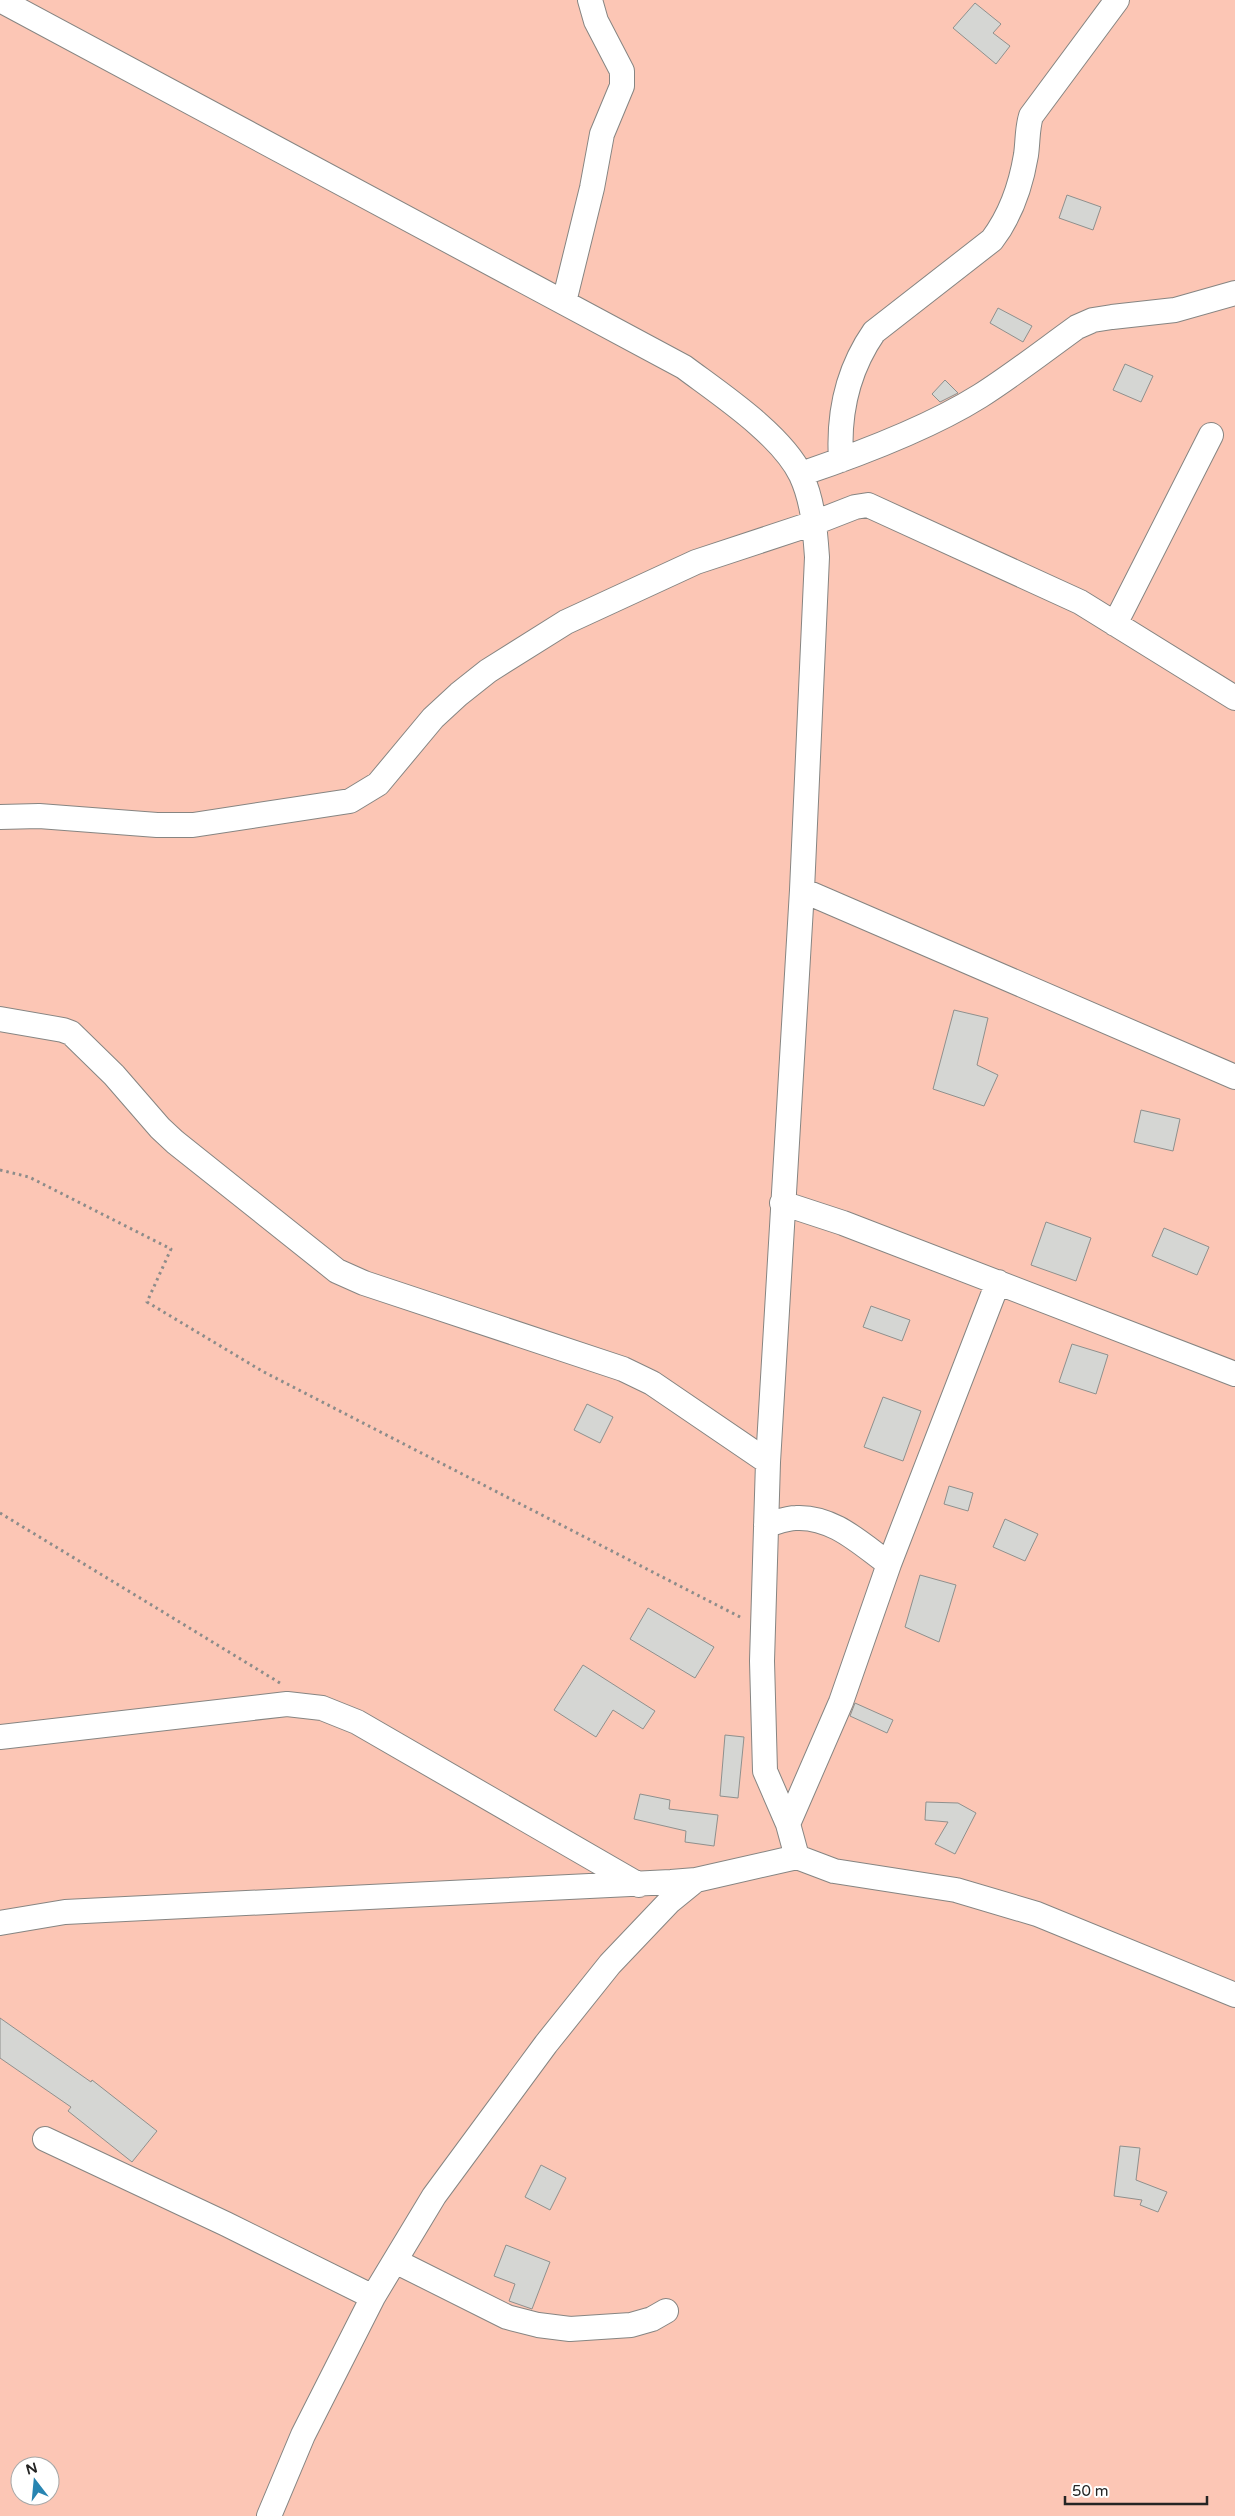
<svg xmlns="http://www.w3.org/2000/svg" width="1235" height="2516" font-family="'Varela Round',sans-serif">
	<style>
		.green { fill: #fcc6b5; fill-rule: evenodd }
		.building { fill: #d5d6d3; stroke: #8f908d }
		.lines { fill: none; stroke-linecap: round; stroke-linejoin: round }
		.minor-casing { stroke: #868582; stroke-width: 26 }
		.path { stroke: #8d8c8a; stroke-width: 3; stroke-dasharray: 2.5 4; stroke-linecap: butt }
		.minor { stroke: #fff; stroke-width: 24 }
	</style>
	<rect width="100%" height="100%" fill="#f7f6f2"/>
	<path class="green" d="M0,0H1235V2516H0ZM20,2466H50V2496H20Z"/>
	<path class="building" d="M975,3L1001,24L993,33L1010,46L996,64L953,28Z
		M1067,195L1101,207L1093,230L1059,218Z
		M998,308L1032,326L1023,342L990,323Z
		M1125,364L1153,376L1141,402L1113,390Z
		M945,380L958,393L940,402L932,394Z
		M954,1010L988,1018L977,1065L998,1075L984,1106L933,1089Z
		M1141,1110L1180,1119L1173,1151L1134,1142Z
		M1046,1222L1091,1238L1076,1281L1031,1265Z
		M1164,1228L1209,1247L1197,1275L1152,1256Z
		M871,1306L910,1320L902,1341L863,1327Z
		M1072,1344L1108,1355L1096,1394L1059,1382Z
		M883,1397L921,1411L903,1461L864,1447Z
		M587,1404L613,1417L600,1443L574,1430Z
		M949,1486L973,1493L968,1511L944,1504Z
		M1005,1519L1038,1534L1025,1561L993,1547Z
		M920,1575L956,1585L939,1642L905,1627Z
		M648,1608L714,1647L695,1678L630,1639Z
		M583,1665L655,1711L643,1729L613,1710L596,1737L554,1710Z
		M855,1703L893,1720L887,1733L850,1716Z
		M725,1735L744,1737L738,1798L720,1796Z
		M640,1794L670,1800L669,1809L718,1815L714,1846L685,1842L686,1831L634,1819Z
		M926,1802L958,1803L976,1813L955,1854L935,1844L948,1822L925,1820Z
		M0,2018L91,2082L92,2080L157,2131L132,2162L68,2111L71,2107L0,2058Z
		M1120,2146L1140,2148L1136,2180L1167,2192L1158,2212L1140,2205L1142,2200L1114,2196Z
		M541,2165L566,2178L550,2210L525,2197Z
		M506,2245L550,2262L532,2309L509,2301L515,2284L494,2276Z"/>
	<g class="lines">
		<g class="minor-casing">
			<path id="minor" d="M0,0L684,367C720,394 781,434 801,475C813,501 815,529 817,557L802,890L768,1462L762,1661L765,1771L788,1824L797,1857L834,1871L956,1890L1037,1914L1235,1995
				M564,302L592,188L602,134L622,86V71L596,21L590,0
				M841,460C838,414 847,371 874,332L992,240C1011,215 1021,185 1026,155C1028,141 1027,129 1031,116L1117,0
				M801,474C857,455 929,428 980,396C1013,375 1045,350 1077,327L1093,320L1112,317L1175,310L1235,293
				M1115,624L1211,435
				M0,817L39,816L157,825H193L350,801L378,784L433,718L459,694L488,671L566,622L696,562L814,523L855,507L868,505L1080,602L1235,698
				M802,890L1235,1077
				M0,1019L63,1030L71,1033L114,1075L160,1128L175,1142L337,1271L364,1283L623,1369L652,1383L768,1462
				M782,1203L843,1223L1235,1374
				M766,1525C775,1523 786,1518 796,1518C833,1516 861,1544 889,1564
				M0,1737L287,1704L322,1708L357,1722L639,1885
				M788,1824L841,1702L889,1564L998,1282
				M0,1923L65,1912L671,1882L696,1880L797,1857
				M45,2139L226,2224L373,2297
				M395,2261L507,2317L538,2325L570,2329L631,2325L652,2319L666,2311
				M269,2516L303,2435L373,2297L434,2196L546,2044L610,1964L669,1902L696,1880"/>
		</g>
		<path class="path" d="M0,1170L29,1177L171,1249L147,1302L262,1371L742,1618
			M0,1513L280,1683"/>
		<use href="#minor" class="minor"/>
	</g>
	<g transform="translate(35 2481) rotate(344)"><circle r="24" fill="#ffffff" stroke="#a8a8a7"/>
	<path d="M0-4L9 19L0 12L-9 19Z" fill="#2885b2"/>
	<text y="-8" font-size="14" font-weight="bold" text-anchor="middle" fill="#252524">N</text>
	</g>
	<path d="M1065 2496v8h142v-8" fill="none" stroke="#252524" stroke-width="2.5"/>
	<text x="1072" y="2496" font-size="15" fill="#252524" stroke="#ffffff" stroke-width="4" paint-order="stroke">50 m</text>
</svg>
